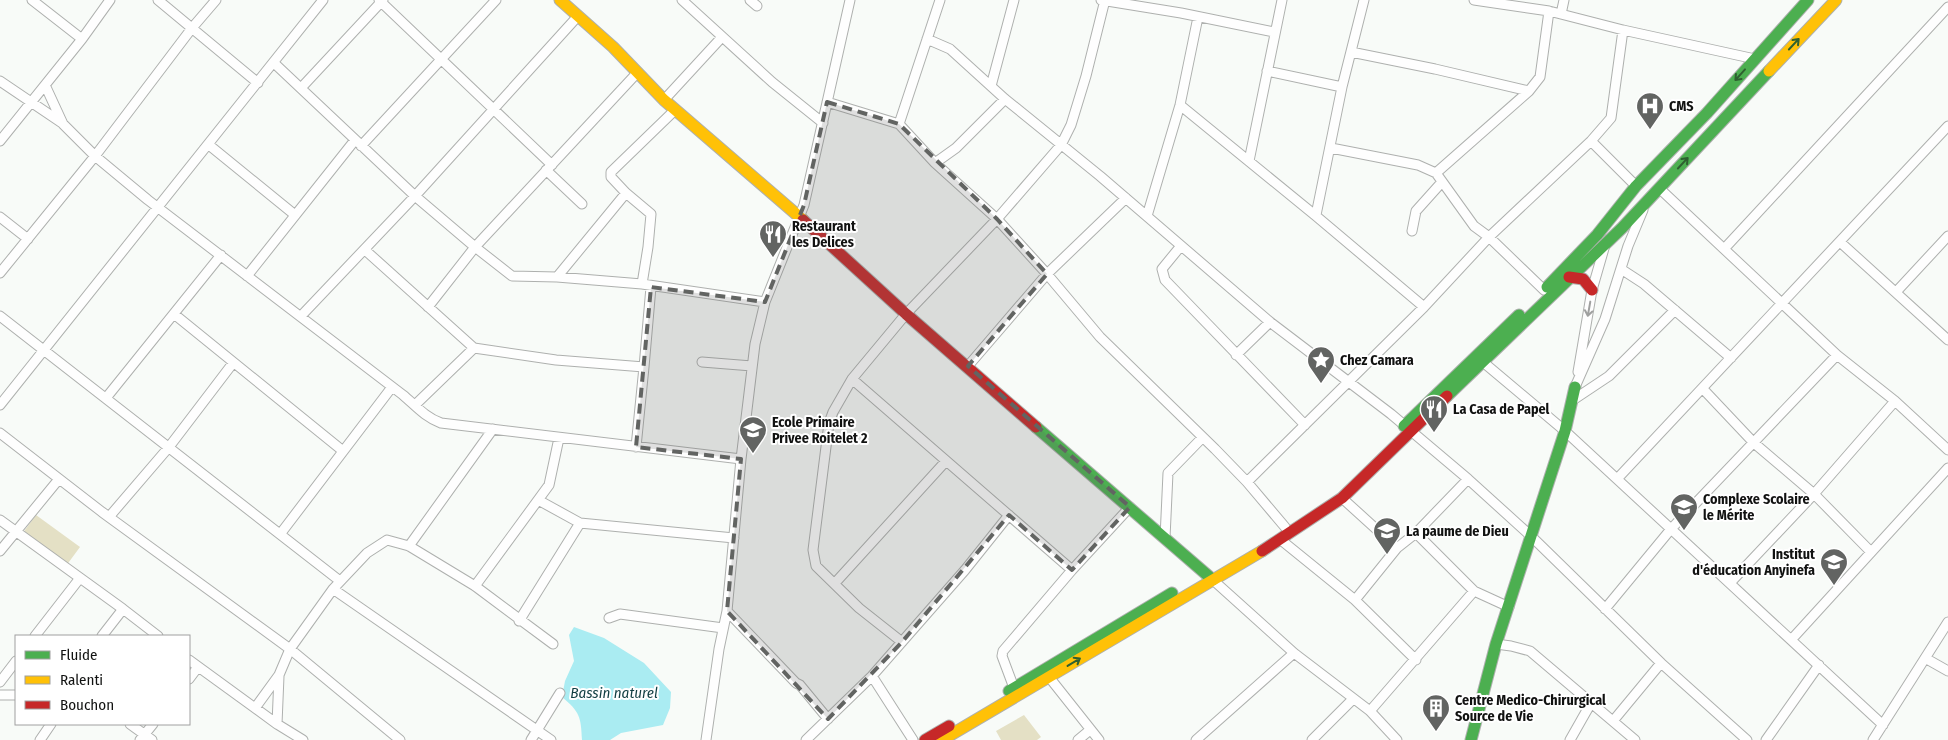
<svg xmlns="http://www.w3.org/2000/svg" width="1948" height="740" font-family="'Fira Sans Condensed',sans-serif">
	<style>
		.green { fill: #e4e0c5 }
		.water { fill: #aaecf2 }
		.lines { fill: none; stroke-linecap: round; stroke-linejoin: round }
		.street-casing { stroke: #aeb0ae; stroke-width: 11 }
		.fast-casing { stroke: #aeb0ae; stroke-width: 13 }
		.slow-casing { stroke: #aeb0ae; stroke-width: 13 }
		.jam-casing { stroke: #aeb0ae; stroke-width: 13 }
		.street { stroke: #fefefe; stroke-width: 9 }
		.fast { stroke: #4caf50; stroke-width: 11 }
		.slow { stroke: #ffc107; stroke-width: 11 }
		.jam { stroke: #c62828; stroke-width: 11 }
		.oneway { stroke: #2e6030 }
		.oneway2 { stroke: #9fa09f }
		.marked { fill: #626462; fill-opacity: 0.2; stroke: #626462; stroke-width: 4; stroke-dasharray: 10 6; stroke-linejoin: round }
		.labels { text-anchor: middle; stroke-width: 4; stroke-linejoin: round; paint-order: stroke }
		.poi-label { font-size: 14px; font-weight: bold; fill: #111211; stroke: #fff; text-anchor: start }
		.water-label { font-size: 15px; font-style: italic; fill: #113e42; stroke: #fff }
	</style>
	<rect width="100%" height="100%" fill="#f8fbf8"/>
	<path class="green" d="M36,515L80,547L66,566L22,534Z
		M1024,715L1041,737L1037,740H1001L996,731Z"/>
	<path class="water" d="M574,627L604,638L644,663L671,692L670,708L663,725L621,733L610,740H582C581,717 580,712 562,697L565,681L574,661L569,635Z"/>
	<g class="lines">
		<g class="street-casing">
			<path id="street" d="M32,0L82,39
				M158,0L258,83
				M379,0L552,165
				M682,0L772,82L823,123
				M750,0L757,6
				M940,0L899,124L935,163L997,219L1047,274L1100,337L1215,449L1247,482L1285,527
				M1101,0L1181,13L1274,32
				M1474,0L1549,11L1623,30L1755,59
				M1561,14L1564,0
				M927,39L950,49L1005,99L1100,176L1270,322L1391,414L1468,479L1532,537L1661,663L1747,740
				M1351,52L1435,69L1529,91
				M274,63L415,196L475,247L512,276L557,277L642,284L765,302
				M1267,71L1342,87
				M0,81L62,123
				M45,85L63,124L95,156L148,200L403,395C416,406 425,417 441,423L741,459
				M991,86L1014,0
				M301,88L383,0
				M664,100L722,37
				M827,102L899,124
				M1180,105L1316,216L1424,307
				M0,141L82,39L110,0
				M1591,141L1636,186
				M209,145L295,215
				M361,146L496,0
				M1331,148L1418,165L1436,173L1474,226L1489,237L1544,290
				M1249,161L1282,0
				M935,163L956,148L1005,99
				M546,170L582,204
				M1436,173L1529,91L1540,77L1549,11
				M1659,188L1837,355L1895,401L1948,450
				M1316,215L1342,87L1364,0
				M1147,216L1180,105L1198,17
				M0,217L28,239
				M1412,231L1416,211L1442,182
				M1840,242L1948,340
				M1180,247L1162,269L1165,280L1305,425
				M1724,249L1948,7
				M365,250L474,348L556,360L644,367L651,287
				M1621,269L1644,284L1731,358
				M0,273L95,156L192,28L216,0
				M247,276L355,140
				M557,277L626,193
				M642,284L648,247L651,214L626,193L611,177V172L675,110
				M1896,292L1948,236
				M428,307L475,247L637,73
				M174,314L343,451
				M0,316L340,581
				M301,316L415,196L578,16
				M1236,355L1270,322
				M702,362L752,366
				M1483,362L1565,431L1883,725
				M968,366L1047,274L1126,198
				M1578,372L1592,290L1605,245
				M852,379L1072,570L1130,507
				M1575,387L1605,319L1628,246L1643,210
				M1703,389L1754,443L1814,494L1871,552
				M106,398L221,255
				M1573,400L1609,376L1675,310
				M0,405L323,0
				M415,405L474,348
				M0,433L102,512L290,649L400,740
				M636,447L644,367
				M1617,479L1948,126
				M1247,482L1424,307L1489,237L1591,141L1611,118L1623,30
				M1342,498L1397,548
				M540,501L580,523L734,538
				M109,517L169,447L233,363
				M0,520L123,609L158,636
				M281,533L392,387
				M1416,533L1474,591
				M1165,538L1168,473L1202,438
				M1281,540L1355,600L1416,660
				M409,546L493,429
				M0,551L59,479
				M1213,580L1294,653L1370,711L1397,740
				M835,583L946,461
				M1730,583L1814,494L1895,401
				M475,586L549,485L559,438
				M333,589L551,740
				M1355,600L1397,548L1416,533L1468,479
				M1605,609L1671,529L1837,355
				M727,611L796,683L800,685L828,719
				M609,618L620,614L723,628
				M519,621L580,523
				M35,636L80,578
				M102,636L123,609
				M1791,640L1948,468
				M902,642L859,608L816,566L813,550L829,423L833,412L852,379L906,314L997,219L1061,145L1071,125L1086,76L1105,0
				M1496,644L1511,646L1530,651L1635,740
				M1925,658L1948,671
				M189,660L277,724
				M279,676L277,724L303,740
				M872,676L913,740
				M1049,677L1099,740
				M189,679L198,667
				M0,682L16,661
				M1014,688L1002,656L1003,651L1072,570
				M0,695H16
				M255,708L279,675L290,649L333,589L367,553L387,540L409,546L475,586L553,644
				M1370,711L1474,591L1509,607
				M1613,721L1661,663
				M130,724L152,740
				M40,740L51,724
				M140,740L153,724
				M531,740L560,693
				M706,740L719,649L727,611L741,459L755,344L765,302L804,205L850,0
				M806,740L872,676L965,570L1009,515
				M1078,740L1090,730
				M1196,740L1294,653
				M1312,740L1353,699
				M1570,740L1591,703
				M1766,740L1819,665
				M1873,740L1948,622"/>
		</g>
		<g class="fast-casing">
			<path id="fast" d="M1547,287L1597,235L1636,186L1707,113L1808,0
				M1447,396L1622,228L1769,71
				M1404,426L1519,315
				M1036,427L1213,580
				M1009,691L1172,593
				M1471,740L1496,644L1565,431L1575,387"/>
		</g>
		<g class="slow-casing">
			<path id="slow" d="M560,0L613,47L664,100L803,220
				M1769,71L1836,0
				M942,740L1262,551"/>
		</g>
		<g class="jam-casing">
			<path id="jam" d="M803,220L906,314L1036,427
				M1569,277L1583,279L1592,290
				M1262,551L1342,498L1447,396
				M925,740L949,726"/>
		</g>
		<use href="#street" class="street"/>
		<use href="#fast" class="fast"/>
		<use href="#slow" class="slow"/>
		<use href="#jam" class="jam"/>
	</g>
	<defs><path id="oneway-shaft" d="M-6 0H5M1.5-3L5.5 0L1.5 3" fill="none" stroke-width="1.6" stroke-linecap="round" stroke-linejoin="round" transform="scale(1.25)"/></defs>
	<g class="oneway">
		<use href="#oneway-shaft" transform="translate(1794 44) rotate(-47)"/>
		<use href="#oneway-shaft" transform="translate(1740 75) rotate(132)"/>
		<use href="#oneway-shaft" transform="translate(1683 163) rotate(-47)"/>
		<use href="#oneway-shaft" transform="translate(1074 662) rotate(-31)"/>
	</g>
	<use class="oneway2" href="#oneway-shaft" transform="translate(1589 309) rotate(100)"/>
	<path class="marked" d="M827,102L899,124L997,219L1047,274L968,366L1130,507L1072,570L1009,515L902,642L828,719L727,611L741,459L636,447L651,287L765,302L804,205Z"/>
	<defs>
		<g id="hospital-pin" transform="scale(1.4375)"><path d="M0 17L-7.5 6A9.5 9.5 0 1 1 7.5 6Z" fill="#626462" stroke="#fff"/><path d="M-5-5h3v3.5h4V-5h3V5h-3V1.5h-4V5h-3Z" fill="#fff"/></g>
		<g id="restaurant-pin" transform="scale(1.4375)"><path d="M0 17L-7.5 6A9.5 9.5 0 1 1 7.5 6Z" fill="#626462" stroke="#fff"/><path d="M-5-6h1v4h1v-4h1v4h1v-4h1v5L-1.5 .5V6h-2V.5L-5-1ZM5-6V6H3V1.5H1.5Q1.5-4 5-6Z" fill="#fff"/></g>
		<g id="sight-pin" transform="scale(1.4375)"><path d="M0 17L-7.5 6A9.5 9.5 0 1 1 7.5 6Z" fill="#626462" stroke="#fff"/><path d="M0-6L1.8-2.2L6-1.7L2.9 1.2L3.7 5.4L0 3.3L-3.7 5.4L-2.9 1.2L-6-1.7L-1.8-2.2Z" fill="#fff"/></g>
		<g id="school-pin" transform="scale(1.4375)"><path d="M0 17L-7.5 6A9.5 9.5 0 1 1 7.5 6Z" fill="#626462" stroke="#fff"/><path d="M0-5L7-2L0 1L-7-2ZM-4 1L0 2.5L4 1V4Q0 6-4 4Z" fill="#fff"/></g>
		<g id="building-pin" transform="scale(1.4375)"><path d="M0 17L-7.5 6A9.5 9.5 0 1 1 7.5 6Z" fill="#626462" stroke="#fff"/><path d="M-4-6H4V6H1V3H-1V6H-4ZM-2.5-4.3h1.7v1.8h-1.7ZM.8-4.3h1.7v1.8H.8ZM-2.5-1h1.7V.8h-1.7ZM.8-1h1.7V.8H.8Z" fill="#fff"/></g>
	</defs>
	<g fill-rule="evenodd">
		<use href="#hospital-pin" x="1650" y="106"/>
		<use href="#restaurant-pin" x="773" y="234"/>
		<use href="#sight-pin" x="1321" y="360"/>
		<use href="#restaurant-pin" x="1434" y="409"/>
		<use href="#school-pin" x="753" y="430"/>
		<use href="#school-pin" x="1684" y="507"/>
		<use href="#school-pin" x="1387" y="531"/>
		<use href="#school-pin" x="1834" y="562"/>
		<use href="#building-pin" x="1436" y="708"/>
	</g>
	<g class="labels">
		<g class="poi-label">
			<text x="1669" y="111">CMS</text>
			<text x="792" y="231">Restaurant<tspan x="792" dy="16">les Delices</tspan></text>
			<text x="1340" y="365">Chez Camara</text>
			<text x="1453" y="414">La Casa de Papel</text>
			<text x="772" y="427">Ecole Primaire<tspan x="772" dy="16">Privee Roitelet 2</tspan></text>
			<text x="1703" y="504">Complexe Scolaire<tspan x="1703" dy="16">le Mérite</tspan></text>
			<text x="1406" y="536">La paume de Dieu</text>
			<text x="1815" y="559" text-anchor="end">Institut<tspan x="1815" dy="16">d'éducation Anyinefa</tspan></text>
			<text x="1455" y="705">Centre Medico-Chirurgical<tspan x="1455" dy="16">Source de Vie</tspan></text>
		</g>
		<g class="water-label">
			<text x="614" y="698">Bassin naturel</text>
		</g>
	</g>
	<rect x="15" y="635" width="175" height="90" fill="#ffffff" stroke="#a0a0a0"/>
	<rect x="25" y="651" width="25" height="8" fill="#4caf50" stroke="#a0a0a0"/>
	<text x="60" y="660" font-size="15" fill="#111211">Fluide</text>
	<rect x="25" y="676" width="25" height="8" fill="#ffc107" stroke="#a0a0a0"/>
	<text x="60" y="685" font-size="15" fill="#111211">Ralenti</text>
	<rect x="25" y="701" width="25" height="8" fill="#c62828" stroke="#a0a0a0"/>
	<text x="60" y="710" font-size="15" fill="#111211">Bouchon</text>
</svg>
